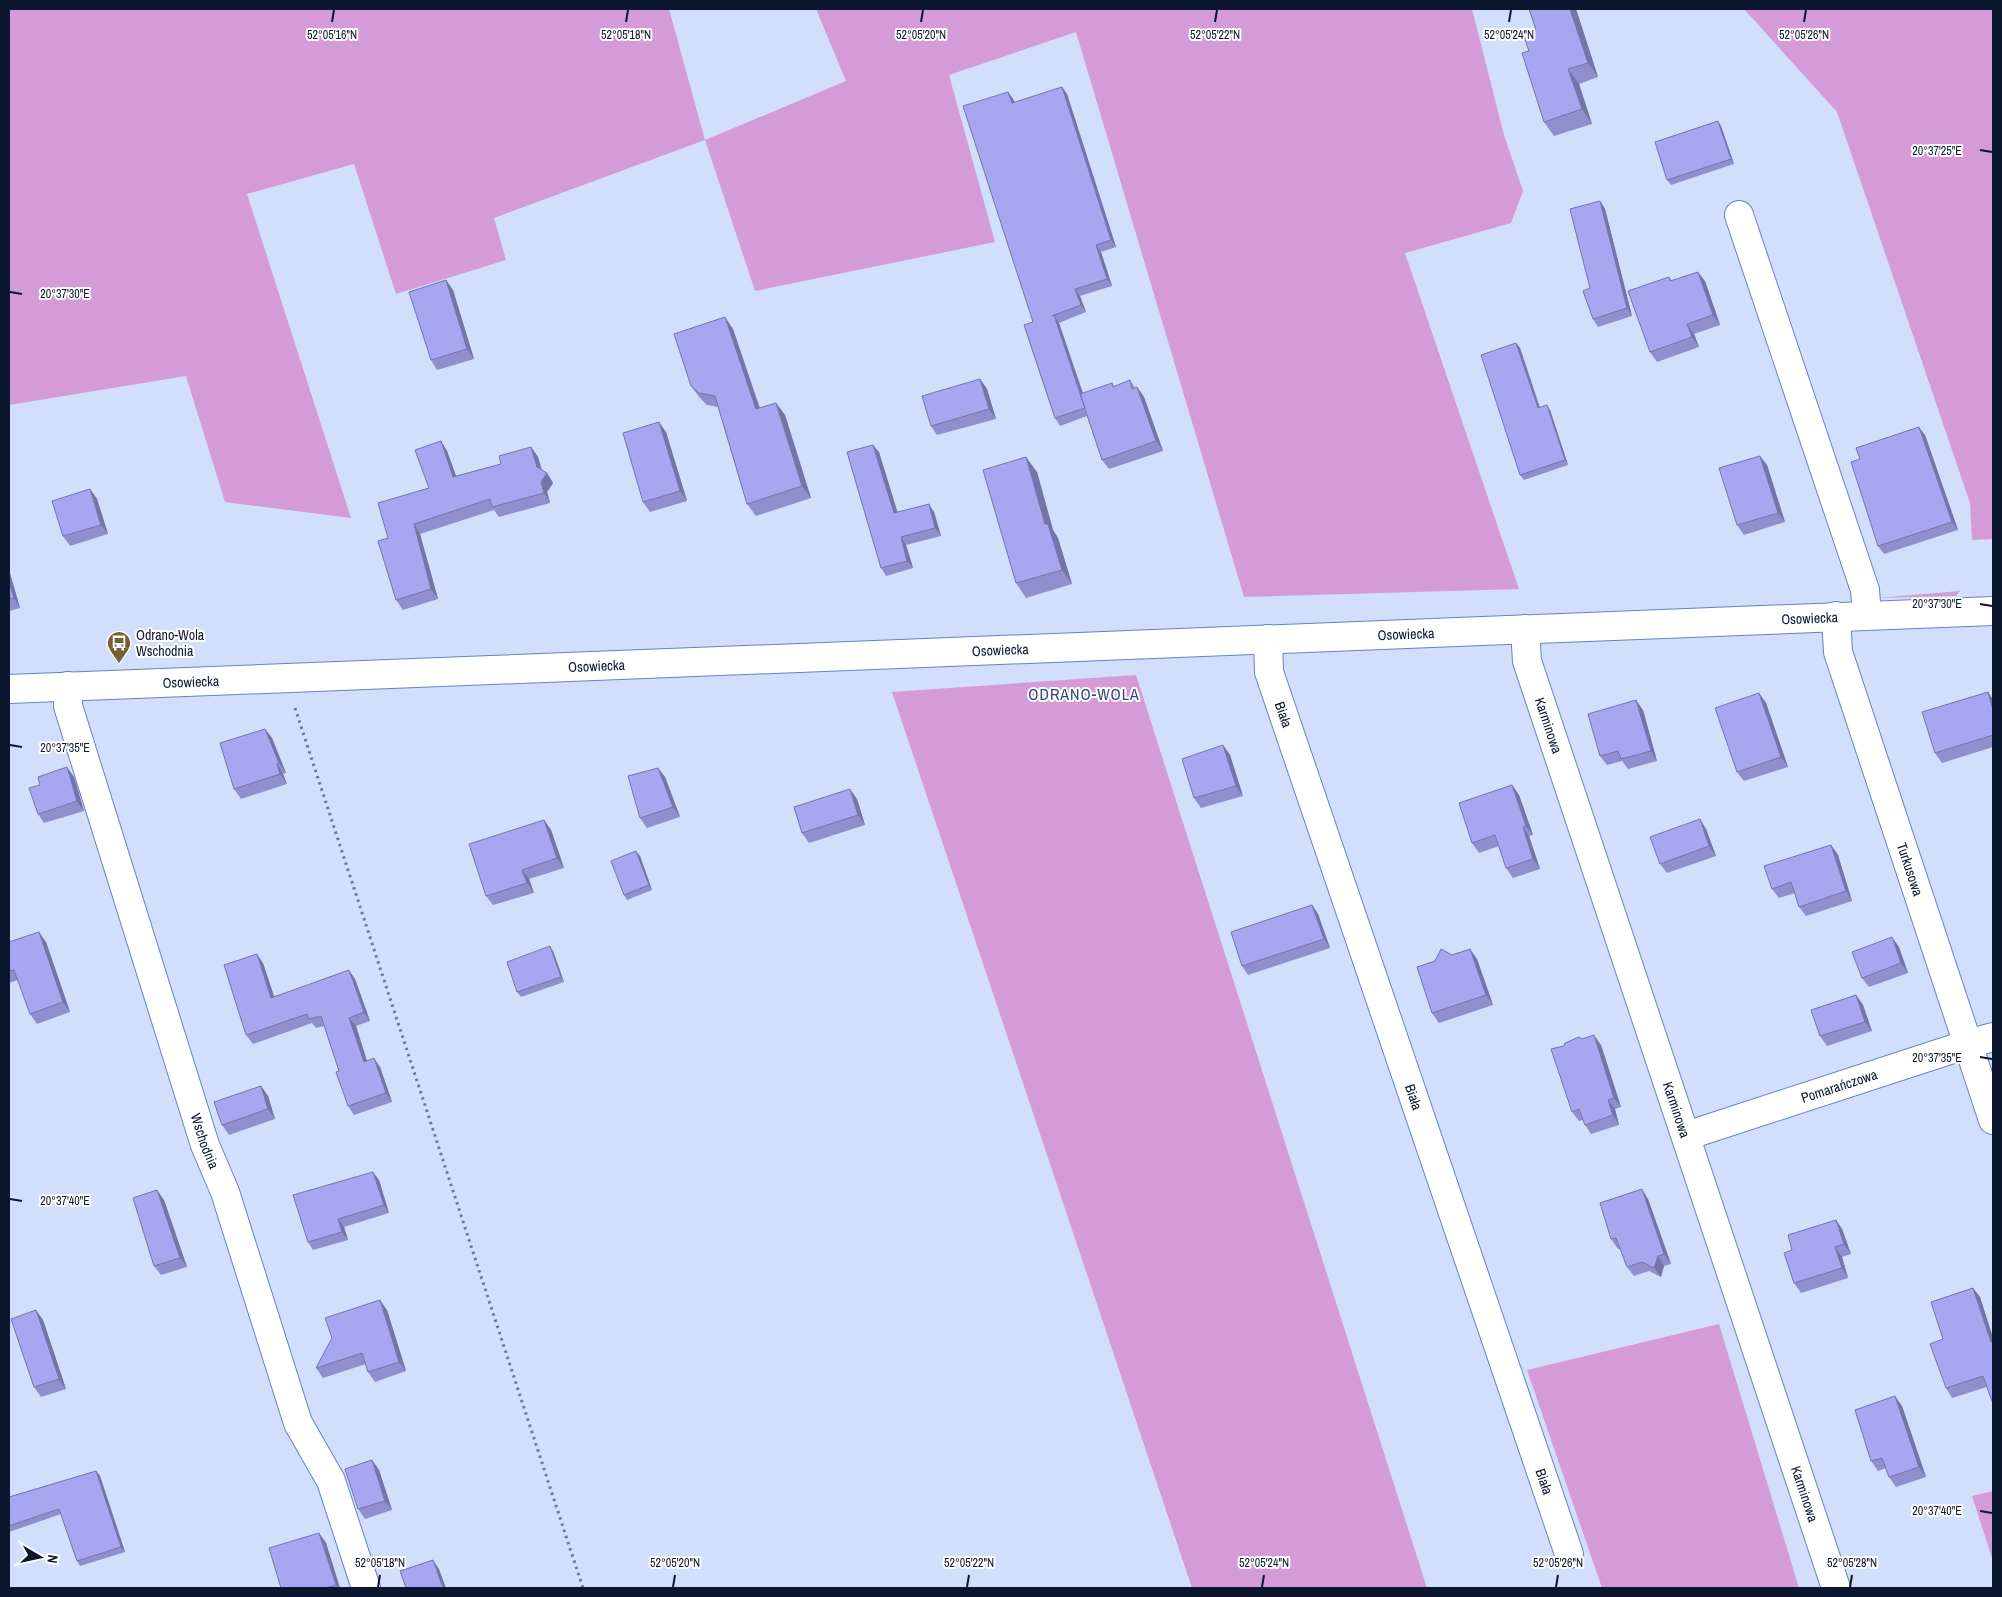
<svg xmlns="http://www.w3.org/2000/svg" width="2002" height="1597" font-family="'Archivo Narrow',sans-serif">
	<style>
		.green { fill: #d49bd8 }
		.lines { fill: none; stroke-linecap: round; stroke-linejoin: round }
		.minor-casing { stroke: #6483c4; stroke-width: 30 }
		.path { stroke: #6d7a95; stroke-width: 3; stroke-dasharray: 2.5 4; stroke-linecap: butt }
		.minor { stroke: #fff; stroke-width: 28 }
		.wall { fill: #908fce }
		.shaded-wall { fill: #7574a8 }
		.building { fill: #a7a6f0; stroke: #7574a8 }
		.ticks { fill: none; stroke: #0b162f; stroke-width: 2 }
		.labels { text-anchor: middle; stroke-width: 4; stroke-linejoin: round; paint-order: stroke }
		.street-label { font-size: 14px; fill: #0b162f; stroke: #fff }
		.poi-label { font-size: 14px; fill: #0b162f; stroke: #fff; text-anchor: start }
		.quarter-label { font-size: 16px; letter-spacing: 1px; fill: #29447f; stroke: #fff }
		.ticks-label { font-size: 12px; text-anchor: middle; fill: #0b162f; stroke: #fff; stroke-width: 4; stroke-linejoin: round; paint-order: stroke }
	</style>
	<rect width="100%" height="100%" fill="#d1dffc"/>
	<path class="green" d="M9,9H669L705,140L846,81L816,9H1472L1504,135L1523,191L1511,223L1405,253L1519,589L1244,597L1076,32L949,75L995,242L755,291L705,140L494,218L506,260L396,294L354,164L247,194L351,518L225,502L186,376L9,405Z
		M1744,9H1993V539L1972,540L1970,503L1837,112Z
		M1960,591L1956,596L1877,598Z
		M1136,675L1427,1588H1192L892,692Z
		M1719,1324L1799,1588H1602L1527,1370Z
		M1993,1491V1561L1972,1496Z"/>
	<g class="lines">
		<g class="minor-casing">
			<g id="minor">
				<path d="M1739,215L1865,590L1867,615"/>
				<path id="s1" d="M1836,616L1838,652L1993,1120"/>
				<path id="s2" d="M1525,629L1527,661L1836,1588"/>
				<path id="s3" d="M1268,639L1269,672L1569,1554"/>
				<path id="s4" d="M68,686V706L205,1145L225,1192L298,1423L331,1481L366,1588"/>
				<path id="s5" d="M9,689L1993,611"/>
				<path id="s6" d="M1686,1136L1968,1044L1993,1037"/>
			</g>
		</g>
		<path class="path" d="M295,708L583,1588"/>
		<use href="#minor" class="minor"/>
	</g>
	<path class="wall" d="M1529,9H1576L1598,77L1579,84L1592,124L1554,136L1544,122L1529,51L1536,30Z
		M1062,87L1067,94L1116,247L1101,252L1112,286L1080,296L1086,312L1059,323L1083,393L1112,383L1114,386L1130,380L1135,388L1137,387L1144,397L1163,451L1109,469L1102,460L1087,416L1060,426L1055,418L1033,322L1008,92L1013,99L1015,102Z
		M1721,126L1734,164L1671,185L1667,180Z
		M1600,201L1605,209L1632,316L1598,327L1593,319L1590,288Z
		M1669,277L1672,281H1705L1720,325L1694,334L1699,347L1657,362L1650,352Z
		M446,280L453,290L474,359L437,370L431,360Z
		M733,329L760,408L776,403L785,415L811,498L756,516L747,504L718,407L707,405L700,398L691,386Z
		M1516,343L1520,348L1540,407L1550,410L1568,465L1524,480L1520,475Z
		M980,379L987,389L996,419L937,435L931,426Z
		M666,432L687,501L650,512L643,502Z
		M1925,435L1958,530L1884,554L1878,546Z
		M441,441L447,451L456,476L501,464L531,447L538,457L542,470L547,473L553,483L547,492L550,503L499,517L494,510L420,534L438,599L403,610L396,600L388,538L429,488Z
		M879,452L897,512H934L941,536L906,545L913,568L886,576L881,568Z
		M1767,465L1785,522L1744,535L1737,525Z
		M1037,472L1053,530L1058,538L1072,584L1026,598L1016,583Z
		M90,489L97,499L108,534L70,546L63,536Z
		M9,570L20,608L9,611Z
		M1988,692L1993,700V747L1942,763L1935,753Z
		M1759,693L1766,703L1788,767L1744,781L1737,772Z
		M1643,710L1657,761L1628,769L1622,761L1607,765L1600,756Z
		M265,729L272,738L286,773L283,774L287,784L241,799L234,789Z
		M1223,745L1230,755L1243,796L1201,808L1194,798Z
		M658,768L665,777L680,817L647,828L640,818Z
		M74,777L84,811L44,823L38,814Z
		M1512,785L1519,795L1533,835L1529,836L1540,869L1513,878L1506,868L1499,846L1479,853L1472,843Z
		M857,799L865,825L809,843L802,833Z
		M544,820L551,830L564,868L529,879L534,893L493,905L486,896Z
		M1706,829L1716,856L1667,873L1660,864Z
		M1831,845L1838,855L1852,901L1806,916L1799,907L1795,893L1779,898L1772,889Z
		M640,856L652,890L627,900L624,895Z
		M1312,905L1318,914L1330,948L1248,975L1242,966Z
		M9,942H46L70,1012L37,1024L30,1014L18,980L9,983Z
		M1899,947L1908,973L1869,987L1862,978Z
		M553,951L564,982L521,997L517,992Z
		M1452,955L1477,959L1493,1005L1439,1023L1432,1013Z
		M263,963L274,996L355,979L370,1021L356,1026L367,1061L380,1067L392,1102L354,1115L348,1106L339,1071L324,1026L316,1028L312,1023L253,1044L246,1035Z
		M1856,995L1863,1005L1872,1031L1827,1046L1820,1036Z
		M1582,1039L1601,1045L1621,1107L1615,1109L1619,1125L1591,1134L1585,1125L1583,1120L1579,1121L1572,1112L1564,1046Z
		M261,1086L268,1096L275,1119L229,1135L222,1125Z
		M379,1180L389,1213L344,1227L348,1240L313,1250L308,1242Z
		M1648,1199L1671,1264L1664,1266L1661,1277L1649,1271L1634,1276L1627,1267L1620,1249H1618L1611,1239Z
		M164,1200L187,1267L161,1275L154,1266Z
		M1836,1220L1842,1229L1851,1254L1842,1257L1848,1278L1801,1293L1794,1283L1792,1250Z
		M1973,1288L1980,1297L1993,1338V1404L1987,1387L1952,1398L1946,1388L1943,1339Z
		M387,1310L406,1371L375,1382L368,1372L366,1364L323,1378L316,1368Z
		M43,1320L66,1389L41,1397L34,1387Z
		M1902,1406L1926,1477L1896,1487L1889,1477L1886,1468L1878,1471L1871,1461Z
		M372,1460L379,1470L392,1510L365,1519L358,1509Z
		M96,1471L100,1476L125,1552L80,1566L77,1561L61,1514L9,1532V1497Z
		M319,1533L326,1543L340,1588H281Z"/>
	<path class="shaded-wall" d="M1570,9H1576L1598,77L1588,63Z
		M1568,69L1579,84L1592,124L1582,109Z
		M1062,87L1067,94L1116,247L1111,240Z
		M1008,92L1013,99L1017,110L1012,103Z
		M1718,121L1721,126L1734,164L1731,159Z
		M1600,201L1605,209L1632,316L1627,308Z
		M1096,245L1101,252L1112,286L1107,279Z
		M1698,272L1705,281L1720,325L1713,315Z
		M446,280L453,290L474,359L467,349Z
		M1075,289L1080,296L1086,312L1081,305Z
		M1054,315L1059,323L1090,415L1085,408Z
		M725,317L733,329L764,422L756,409Z
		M1687,324L1694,334L1699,347L1692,337Z
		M1516,343L1520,348L1541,413L1538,408Z
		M980,379L987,389L996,419L989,409Z
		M1137,387L1144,397L1163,451L1156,441Z
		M776,403L785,415L811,498L802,486Z
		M1547,405L1550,410L1568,465L1565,460Z
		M659,422L666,432L687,501L680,491Z
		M1919,427L1925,435L1958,530L1952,522Z
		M441,441L447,451L460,487L453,477Z
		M873,445L879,452L900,520L894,513Z
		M531,447L538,457L543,477L537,467Z
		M1760,456L1767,465L1785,522L1778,513Z
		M1026,457L1037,472L1053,530L1058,538L1072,584L1062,570L1045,524Z
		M547,473L553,483L547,492L550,503L544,493L541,482Z
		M90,489L97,499L108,534L101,525Z
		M929,504L934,512L941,536L935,528Z
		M414,524L420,534L438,599L431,589Z
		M901,537L906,545L913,568L907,561Z
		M9,570L20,608L14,598L9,582Z
		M1988,692L1993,700V710Z
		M1759,693L1766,703L1788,767L1781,757Z
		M1636,700L1643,710L1657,761L1651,751Z
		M265,729L272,738L286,773L279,763Z
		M1223,745L1230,755L1243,796L1236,786Z
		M277,764L283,774L287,784L280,774Z
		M67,767L74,777L84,811L77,801Z
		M658,768L665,777L680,817L673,807Z
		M1512,785L1519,795L1533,835L1526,826Z
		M850,789L857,799L865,825L858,815Z
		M1700,819L1706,829L1716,856L1709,846Z
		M544,820L551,830L564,868L557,858Z
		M1523,827L1529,836L1540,869L1533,859Z
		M1831,845L1838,855L1852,901L1846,891Z
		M636,851L640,856L652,890L649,885Z
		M522,870L529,879L534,893L527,883Z
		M1312,905L1318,914L1330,948L1324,939Z
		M39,932L46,942L70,1012L63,1002Z
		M1892,937L1899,947L1908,973L1901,963Z
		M550,946L553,951L564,982L561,977Z
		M1470,949L1477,959L1493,1005L1486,995Z
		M257,954L263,963L277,1006L271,998Z
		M349,970L355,979L370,1021L364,1012Z
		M1856,995L1863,1005L1872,1031L1865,1022Z
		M349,1018L356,1026L370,1071L364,1062Z
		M1594,1035L1601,1045L1621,1107L1614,1098Z
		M374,1058L380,1067L392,1102L386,1093Z
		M261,1086L268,1096L275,1119L268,1109Z
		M1608,1100L1615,1109L1619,1125L1613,1115Z
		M373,1172L379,1180L389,1213L384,1205Z
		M1642,1189L1648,1199L1671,1264L1664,1254Z
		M157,1190L164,1200L187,1267L180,1258Z
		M338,1219L344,1227L348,1240L342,1232Z
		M1836,1220L1842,1229L1851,1254L1844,1244Z
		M1835,1247L1842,1257L1848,1278L1842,1268Z
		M1658,1256L1664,1266L1661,1277L1654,1268Z
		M1973,1288L1980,1297L1993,1338V1345L1991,1342Z
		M380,1300L387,1310L406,1371L399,1362Z
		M36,1310L43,1320L66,1389L59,1379Z
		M1895,1396L1902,1406L1926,1477L1919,1467Z
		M372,1460L379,1470L392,1510L385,1501Z
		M96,1471L100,1476L125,1552L121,1547Z
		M319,1533L326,1543L340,1588H338L336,1585Z
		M433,1560L439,1569L446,1588H443Z"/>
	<path class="building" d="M1529,9H1570L1588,63L1568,69L1582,109L1544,122L1522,53L1529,51L1523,34L1536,30Z
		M1062,87L1111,240L1096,245L1107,279L1075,289L1081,305L1052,316L1054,315L1085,408L1055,418L1024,325L1033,322L963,106L1008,92L1012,103Z
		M1718,121L1731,159L1667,180L1655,142Z
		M1600,201L1627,308L1593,319L1583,291L1590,288L1570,209Z
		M1698,272L1713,315L1687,324L1692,337L1650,352L1628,291L1669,277L1670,281Z
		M446,280L467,349L431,360L409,292Z
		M725,317L756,409L776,403L802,486L747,504L715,396L699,393L691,386L674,334Z
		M1516,343L1538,408L1547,405L1565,460L1520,475L1481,355Z
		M980,379L989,409L931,426L922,396Z
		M1130,380L1132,389L1137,387L1156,441L1102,460L1080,394L1112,383L1113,387Z
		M659,422L680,491L643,502L623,433Z
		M1919,427L1952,522L1878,546L1851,462L1860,459L1856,448Z
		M441,441L453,477L501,464L499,456L531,447L537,467L547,473L541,482L544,493L492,507L490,499L414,524L431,589L396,600L378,541L388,538L378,503L429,488L415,450Z
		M873,445L894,513L929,504L935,528L901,537L907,561L881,568L847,452Z
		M1760,456L1778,513L1737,525L1719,468Z
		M1026,457L1045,524H1048L1062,570L1016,583L983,470Z
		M90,489L101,525L63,536L52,501Z
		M9,582L14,598L9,599Z
		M1988,692L1993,710V735L1935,753L1922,712Z
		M1759,693L1781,757L1737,772L1715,708Z
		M1636,700L1651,751L1621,759L1618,751L1600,756L1588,714Z
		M265,729L279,763L277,764L280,774L234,789L220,743Z
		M1223,745L1236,786L1194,798L1182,759Z
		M67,767L77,801L38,814L29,788L40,785L38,777Z
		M658,768L673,807L640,818L628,776Z
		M1512,785L1526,826L1523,827L1533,859L1506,868L1495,835L1472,843L1459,803Z
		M850,789L858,815L802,833L794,807Z
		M1700,819L1709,846L1660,864L1650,837Z
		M544,820L557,858L522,870L527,883L486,896L469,844Z
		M1831,845L1846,891L1799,907L1791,882L1772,889L1764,866Z
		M636,851L649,885L624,895L611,861Z
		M1312,905L1324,939L1242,966L1231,932Z
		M39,932L63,1002L30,1014L14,970L9,971V942Z
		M1892,937L1901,963L1862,978L1852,952Z
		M550,946L561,977L517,992L507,962Z
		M1441,949L1452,955L1470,949L1486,995L1432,1013L1417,967L1435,961Z
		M257,954L271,998L349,970L364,1012L349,1018L364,1062L374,1058L386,1093L348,1106L336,1072L339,1071L321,1016L309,1019L307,1014L246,1035L224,965Z
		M1856,995L1865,1022L1820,1036L1811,1010Z
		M1594,1035L1614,1098L1608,1100L1613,1115L1585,1125L1579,1109L1572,1112L1551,1049L1564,1046L1565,1043L1579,1037L1582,1039Z
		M261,1086L268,1109L222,1125L214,1102Z
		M373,1172L384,1205L338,1219L342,1232L308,1242L293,1195Z
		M1642,1189L1664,1254L1658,1256L1654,1268L1642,1262L1627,1267L1616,1238L1611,1239L1600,1203Z
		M157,1190L180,1258L154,1266L133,1198Z
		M1836,1220L1844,1244L1835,1247L1842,1268L1794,1283L1784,1253L1792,1250L1788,1235Z
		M1973,1288L1991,1342L1993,1341V1404L1983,1376L1946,1388L1930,1344L1943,1339L1931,1302Z
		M380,1300L399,1362L368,1372L362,1353L316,1368L332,1338L325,1318Z
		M36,1310L59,1379L34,1387L11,1319Z
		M1895,1396L1919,1467L1889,1477L1882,1458L1871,1461L1855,1410Z
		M372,1460L385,1501L358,1509L345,1469Z
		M96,1471L121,1547L77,1561L59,1509L9,1526V1497Z
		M319,1533L336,1585L325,1588H281L269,1548Z
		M433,1560L443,1588H406L400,1571Z"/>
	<path class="ticks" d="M332,22L334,10M626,22L628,10M921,22L923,10M1215,22L1217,10M1509,22L1511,10M1804,22L1806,10M1980,150L1992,152M10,292L22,294M1980,604L1992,606M10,745L22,747M1980,1057L1992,1059M10,1199L22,1201M1980,1511L1992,1513M378,1587L380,1575M673,1587L675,1575M967,1587L969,1575M1262,1587L1264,1575M1556,1587L1558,1575M1850,1587L1852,1575"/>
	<defs>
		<g id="bus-pin" transform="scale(1.25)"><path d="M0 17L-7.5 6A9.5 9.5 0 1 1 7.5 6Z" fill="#776030" stroke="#fff"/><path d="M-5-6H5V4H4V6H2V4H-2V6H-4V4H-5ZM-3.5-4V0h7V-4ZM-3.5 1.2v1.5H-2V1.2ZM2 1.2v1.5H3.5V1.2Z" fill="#fff"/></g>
	</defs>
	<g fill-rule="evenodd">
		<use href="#bus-pin" x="119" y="643"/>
	</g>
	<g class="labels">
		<g class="street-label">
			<text dy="5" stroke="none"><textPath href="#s5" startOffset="1802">Osowiecka</textPath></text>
			<text dy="5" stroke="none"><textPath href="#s5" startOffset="1398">Osowiecka</textPath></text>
			<text dy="5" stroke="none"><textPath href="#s5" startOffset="992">Osowiecka</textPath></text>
			<text dy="5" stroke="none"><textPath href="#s5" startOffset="588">Osowiecka</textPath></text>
			<text dy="5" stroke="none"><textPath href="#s5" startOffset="182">Osowiecka</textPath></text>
			<text dy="5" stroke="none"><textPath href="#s3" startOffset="78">Biała</textPath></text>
			<text dy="5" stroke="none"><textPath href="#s2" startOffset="100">Karminowa</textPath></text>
			<text dy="5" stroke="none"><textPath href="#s1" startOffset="265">Turkusowa</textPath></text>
			<text dy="5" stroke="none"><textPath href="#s6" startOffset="161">Pomarańczowa</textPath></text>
			<text dy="5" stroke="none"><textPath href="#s3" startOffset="482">Biała</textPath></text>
			<text dy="5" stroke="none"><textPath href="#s2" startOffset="505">Karminowa</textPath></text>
			<text dy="5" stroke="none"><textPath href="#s4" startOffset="476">Wschodnia</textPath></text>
			<text dy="5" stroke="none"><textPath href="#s3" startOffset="888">Biała</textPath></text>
			<text dy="5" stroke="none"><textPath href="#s2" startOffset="910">Karminowa</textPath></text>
		</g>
		<g class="poi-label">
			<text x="136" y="640">Odrano-Wola<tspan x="136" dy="16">Wschodnia</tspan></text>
		</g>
		<g class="quarter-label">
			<text x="1084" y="700">ODRANO-WOLA</text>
		</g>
	</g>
	<g class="ticks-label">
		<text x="332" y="39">52°05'16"N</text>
		<text x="626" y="39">52°05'18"N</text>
		<text x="921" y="39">52°05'20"N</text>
		<text x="1215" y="39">52°05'22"N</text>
		<text x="1509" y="39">52°05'24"N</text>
		<text x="1804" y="39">52°05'26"N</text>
		<text x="1937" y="155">20°37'25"E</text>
		<text x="65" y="298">20°37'30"E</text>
		<text x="1937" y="608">20°37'30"E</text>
		<text x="65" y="752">20°37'35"E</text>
		<text x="1937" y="1062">20°37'35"E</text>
		<text x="65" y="1205">20°37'40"E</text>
		<text x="1937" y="1515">20°37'40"E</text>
		<text x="380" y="1567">52°05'18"N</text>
		<text x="675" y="1567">52°05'20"N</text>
		<text x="969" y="1567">52°05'22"N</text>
		<text x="1264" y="1567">52°05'24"N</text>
		<text x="1558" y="1567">52°05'26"N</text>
		<text x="1852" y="1567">52°05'28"N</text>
	</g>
	<rect width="2002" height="1597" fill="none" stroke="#0b162f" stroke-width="20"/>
	<g transform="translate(40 1557) rotate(99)" stroke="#ffffff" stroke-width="4" paint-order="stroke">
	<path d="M0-4L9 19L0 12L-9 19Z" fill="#0b162f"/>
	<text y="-8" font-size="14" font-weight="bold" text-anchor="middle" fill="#0b162f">N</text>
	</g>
</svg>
